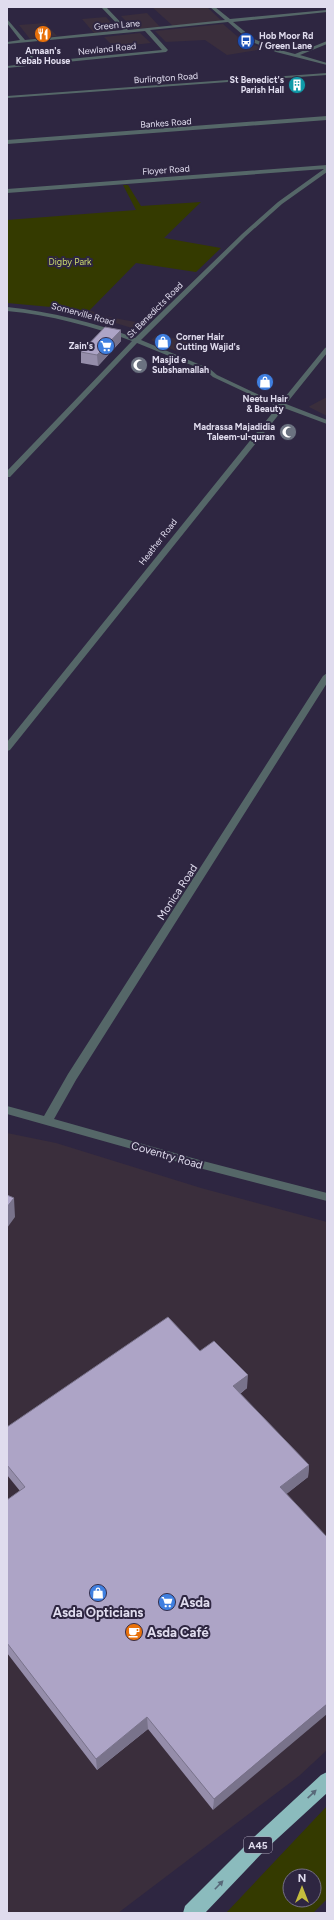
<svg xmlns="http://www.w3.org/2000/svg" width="334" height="1920" font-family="Figtree,sans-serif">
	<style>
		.commercial { fill: #3a2e3c }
		.green { fill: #343a00; fill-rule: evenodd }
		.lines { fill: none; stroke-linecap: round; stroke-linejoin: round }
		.minor { fill: #556768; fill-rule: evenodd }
		.highway { fill: #8bbbbd; fill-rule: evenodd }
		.wall { fill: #958daa }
		.shaded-wall { fill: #79738b }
		.building { fill: #ada4c6; stroke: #79738b }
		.oneway { fill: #586979 }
		.labels { text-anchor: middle; stroke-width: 4; stroke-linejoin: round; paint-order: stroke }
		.far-street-label { font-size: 9px; fill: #e0dcee; stroke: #2e2641 }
		.far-poi-label { font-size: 9px; font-weight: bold; fill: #e0dcee; stroke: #2e2641; text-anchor: start }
		.far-park-label { font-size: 9px; fill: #cbd970; stroke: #2e2641 }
		.shield { fill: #2e2641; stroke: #aba5ba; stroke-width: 1 }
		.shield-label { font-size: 10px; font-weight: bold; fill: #e0dcee }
		.street-label { font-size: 11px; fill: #e0dcee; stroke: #2e2641 }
		.near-poi-label { font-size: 13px; font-weight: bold; fill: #e0dcee; stroke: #2e2641; text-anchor: start }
	</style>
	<rect width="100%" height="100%" fill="#2e2641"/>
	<path class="commercial" d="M152,7H207L222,21L173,26Z
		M147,13L160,27L134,29L121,16Z
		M106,17L118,30L94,33L82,19Z
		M45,23L57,36L30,39L19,25Z
		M223,24L238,37L263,49L227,55L205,40L166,42L155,31Z
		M140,33L151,43L114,47L104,37Z
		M89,310L103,316L141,323L137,328H132L86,314Z
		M157,335L189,341L178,352L151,340Z
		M327,397V416L309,407L310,406Z
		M7,1133L56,1143L201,1188L327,1222V1750L299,1776L118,1913H7Z"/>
	<path class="green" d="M123,185H128L141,206L201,202L164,238L221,248L196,272L136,263L86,314L51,307L7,303V220L136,210Z
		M327,1806V1899L313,1913H226ZM290,1876H314V1900H290Z"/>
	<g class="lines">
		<path class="minor" d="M101,7H106L128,30L225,20L210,7H215L230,19L327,10V12L233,22L254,39L280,50L295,54L327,41V44L300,55L327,63V65L276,52L250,41L228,22L150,30L168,50L166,52L7,68V66L34,63L25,52L27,51L38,62L162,50L145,31L7,44V42L20,40L7,23V19L25,40L123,30Z
			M327,73V75L7,98V96Z
			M327,116V120L7,144V140Z
			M327,165V172L282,204L246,236L141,340L210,369L217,375L270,400L281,402L325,348L327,347V353L286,404L327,420V424L284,408L10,750L7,751V742L278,406L266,402L213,377L206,371L137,343L10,477H7V471L132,341C91,326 51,315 7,311V307C52,312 93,322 135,338L242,234L278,202L324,169L7,193V189Z
			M327,673V683L76,1080L54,1119L203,1161L327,1193V1201L203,1169L7,1114V1106L44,1116L68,1074L323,676Z"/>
		<path class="highway" d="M327,1772V1793L266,1849L205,1913H183L185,1906L254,1837L321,1775Z"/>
	</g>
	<path class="wall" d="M121,330V341L98,366L81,363V352Z
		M200,1351L247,1388L240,1394L309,1465L308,1477L286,1494L213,1810L148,1729L97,1770L7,1653V1500L20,1491L7,1475V1427Z"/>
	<path class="shaded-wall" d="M121,330V341L98,366L97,355Z
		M14,1198L15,1217L7,1228V1207Z
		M248,1375L247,1388L232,1399L233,1386Z
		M309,1465L308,1477L279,1500L280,1487Z
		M327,1704V1714L213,1810L214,1799Z
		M147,1717L148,1729L97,1770L96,1759Z"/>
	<path class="building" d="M105,327L121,330L97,355L81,352Z
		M7,1195L14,1198L7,1207Z
		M168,1317L200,1351L214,1341L248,1375L233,1386L309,1465L280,1487L327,1537V1704L214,1799L147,1717L96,1759L7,1643V1500L25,1487L7,1465V1427Z"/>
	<defs><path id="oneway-solid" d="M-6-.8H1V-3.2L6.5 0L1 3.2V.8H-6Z"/></defs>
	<g class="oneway">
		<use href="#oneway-solid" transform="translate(312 1794) rotate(-43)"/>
		<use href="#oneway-solid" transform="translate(219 1885) rotate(-46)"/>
	</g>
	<defs>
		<g id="restaurant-disc" transform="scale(0.9)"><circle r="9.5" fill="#e8710a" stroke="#2e2641"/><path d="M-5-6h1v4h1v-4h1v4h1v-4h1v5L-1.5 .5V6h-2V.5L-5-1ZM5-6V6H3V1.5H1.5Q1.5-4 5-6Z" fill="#fff"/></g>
		<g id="bus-disc" transform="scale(0.9)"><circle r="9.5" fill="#1a4fb4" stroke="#2e2641"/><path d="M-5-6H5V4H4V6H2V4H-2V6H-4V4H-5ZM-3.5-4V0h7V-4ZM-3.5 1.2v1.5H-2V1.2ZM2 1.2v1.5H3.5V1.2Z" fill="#fff"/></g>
		<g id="building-disc" transform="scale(0.9)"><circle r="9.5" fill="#0f9aa8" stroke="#2e2641"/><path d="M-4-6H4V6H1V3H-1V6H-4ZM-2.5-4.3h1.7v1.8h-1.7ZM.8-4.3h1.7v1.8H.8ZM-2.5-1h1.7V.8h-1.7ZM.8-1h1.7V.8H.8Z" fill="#fff"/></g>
		<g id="shop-disc" transform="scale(0.9)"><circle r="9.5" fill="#3f7fe0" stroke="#2e2641"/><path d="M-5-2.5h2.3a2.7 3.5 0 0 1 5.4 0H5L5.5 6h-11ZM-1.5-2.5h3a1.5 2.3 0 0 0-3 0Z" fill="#fff"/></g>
		<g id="supermarket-disc" transform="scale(0.9)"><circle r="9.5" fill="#3f7fe0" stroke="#2e2641"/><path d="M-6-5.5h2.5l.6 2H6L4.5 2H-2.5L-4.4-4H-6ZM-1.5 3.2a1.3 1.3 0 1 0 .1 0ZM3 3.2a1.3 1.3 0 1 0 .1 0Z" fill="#fff"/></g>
		<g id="mosque-disc" transform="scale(0.9)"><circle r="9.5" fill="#6b7280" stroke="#2e2641"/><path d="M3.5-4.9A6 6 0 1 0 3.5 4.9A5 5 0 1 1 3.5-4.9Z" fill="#fff"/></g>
		<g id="cafe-disc" transform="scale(0.9)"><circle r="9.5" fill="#e8710a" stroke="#2e2641"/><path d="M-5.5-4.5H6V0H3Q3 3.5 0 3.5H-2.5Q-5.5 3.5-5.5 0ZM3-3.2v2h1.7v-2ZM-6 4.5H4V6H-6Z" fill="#fff"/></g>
	</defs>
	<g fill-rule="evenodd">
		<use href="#restaurant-disc" x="43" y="34"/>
		<use href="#bus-disc" x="246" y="41"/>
		<use href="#building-disc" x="297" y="85"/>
		<use href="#shop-disc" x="163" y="342"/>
		<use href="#supermarket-disc" x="106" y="346"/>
		<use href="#mosque-disc" x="139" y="365"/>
		<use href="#shop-disc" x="265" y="382"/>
		<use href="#mosque-disc" x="288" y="432"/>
		<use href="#shop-disc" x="98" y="1593"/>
		<use href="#supermarket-disc" x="167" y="1602"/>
		<use href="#cafe-disc" x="134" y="1632"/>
	</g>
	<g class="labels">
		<g class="far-street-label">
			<text transform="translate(117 25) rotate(-5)" y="3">Green Lane</text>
			<text transform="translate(107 49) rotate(-6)" y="3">Newland Road</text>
			<text transform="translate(166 78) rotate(-4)" y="3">Burlington Road</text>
			<text transform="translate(166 123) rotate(-4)" y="3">Bankes Road</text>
			<text transform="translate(166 170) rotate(-4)" y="3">Floyer Road</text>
			<text transform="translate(155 310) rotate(-45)" y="3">St Benedicts Road</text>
			<text transform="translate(83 314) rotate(15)" y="3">Somerville Road</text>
			<text transform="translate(158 542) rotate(-52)" y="3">Heather Road</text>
		</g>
		<g class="far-poi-label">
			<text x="259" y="39">Hob Moor Rd<tspan x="259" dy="10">/ Green Lane</tspan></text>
			<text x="43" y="54" text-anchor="middle">Amaan's<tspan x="43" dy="10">Kebab House</tspan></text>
			<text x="284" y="83" text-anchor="end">St Benedict's<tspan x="284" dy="10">Parish Hall</tspan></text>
			<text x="176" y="340">Corner Hair<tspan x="176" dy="10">Cutting Wajid's</tspan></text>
			<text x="93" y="349" text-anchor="end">Zain's</text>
			<text x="152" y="363">Masjid e<tspan x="152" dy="10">Subshamallah</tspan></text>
			<text x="265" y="402" text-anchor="middle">Neetu Hair<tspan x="265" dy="10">&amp; Beauty</tspan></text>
			<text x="275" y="430" text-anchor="end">Madrassa Majadidia<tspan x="275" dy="10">Taleem-ul-quran</tspan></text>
		</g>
		<g class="far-park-label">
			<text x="70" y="265">Digby Park</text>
		</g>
		<rect class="shield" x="244" y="1837" width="28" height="16" rx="3"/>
		<g class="shield-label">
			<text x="258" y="1849">A45</text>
		</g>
		<g class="street-label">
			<text transform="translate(177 892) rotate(-57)" y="4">Monica Road</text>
			<text transform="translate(167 1155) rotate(16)" y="4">Coventry Road</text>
		</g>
		<g class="near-poi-label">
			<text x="180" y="1607">Asda</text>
			<text x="98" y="1617" text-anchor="middle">Asda Opticians</text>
			<text x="147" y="1637">Asda Café</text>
		</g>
	</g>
	<rect width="334" height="1920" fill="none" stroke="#e0dcee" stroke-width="16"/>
	<g transform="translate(302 1888)"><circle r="19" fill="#2e2641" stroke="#756f86"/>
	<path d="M0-3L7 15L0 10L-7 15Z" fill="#c4bc3d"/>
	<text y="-6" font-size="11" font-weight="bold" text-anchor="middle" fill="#e0dcee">N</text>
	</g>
</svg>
